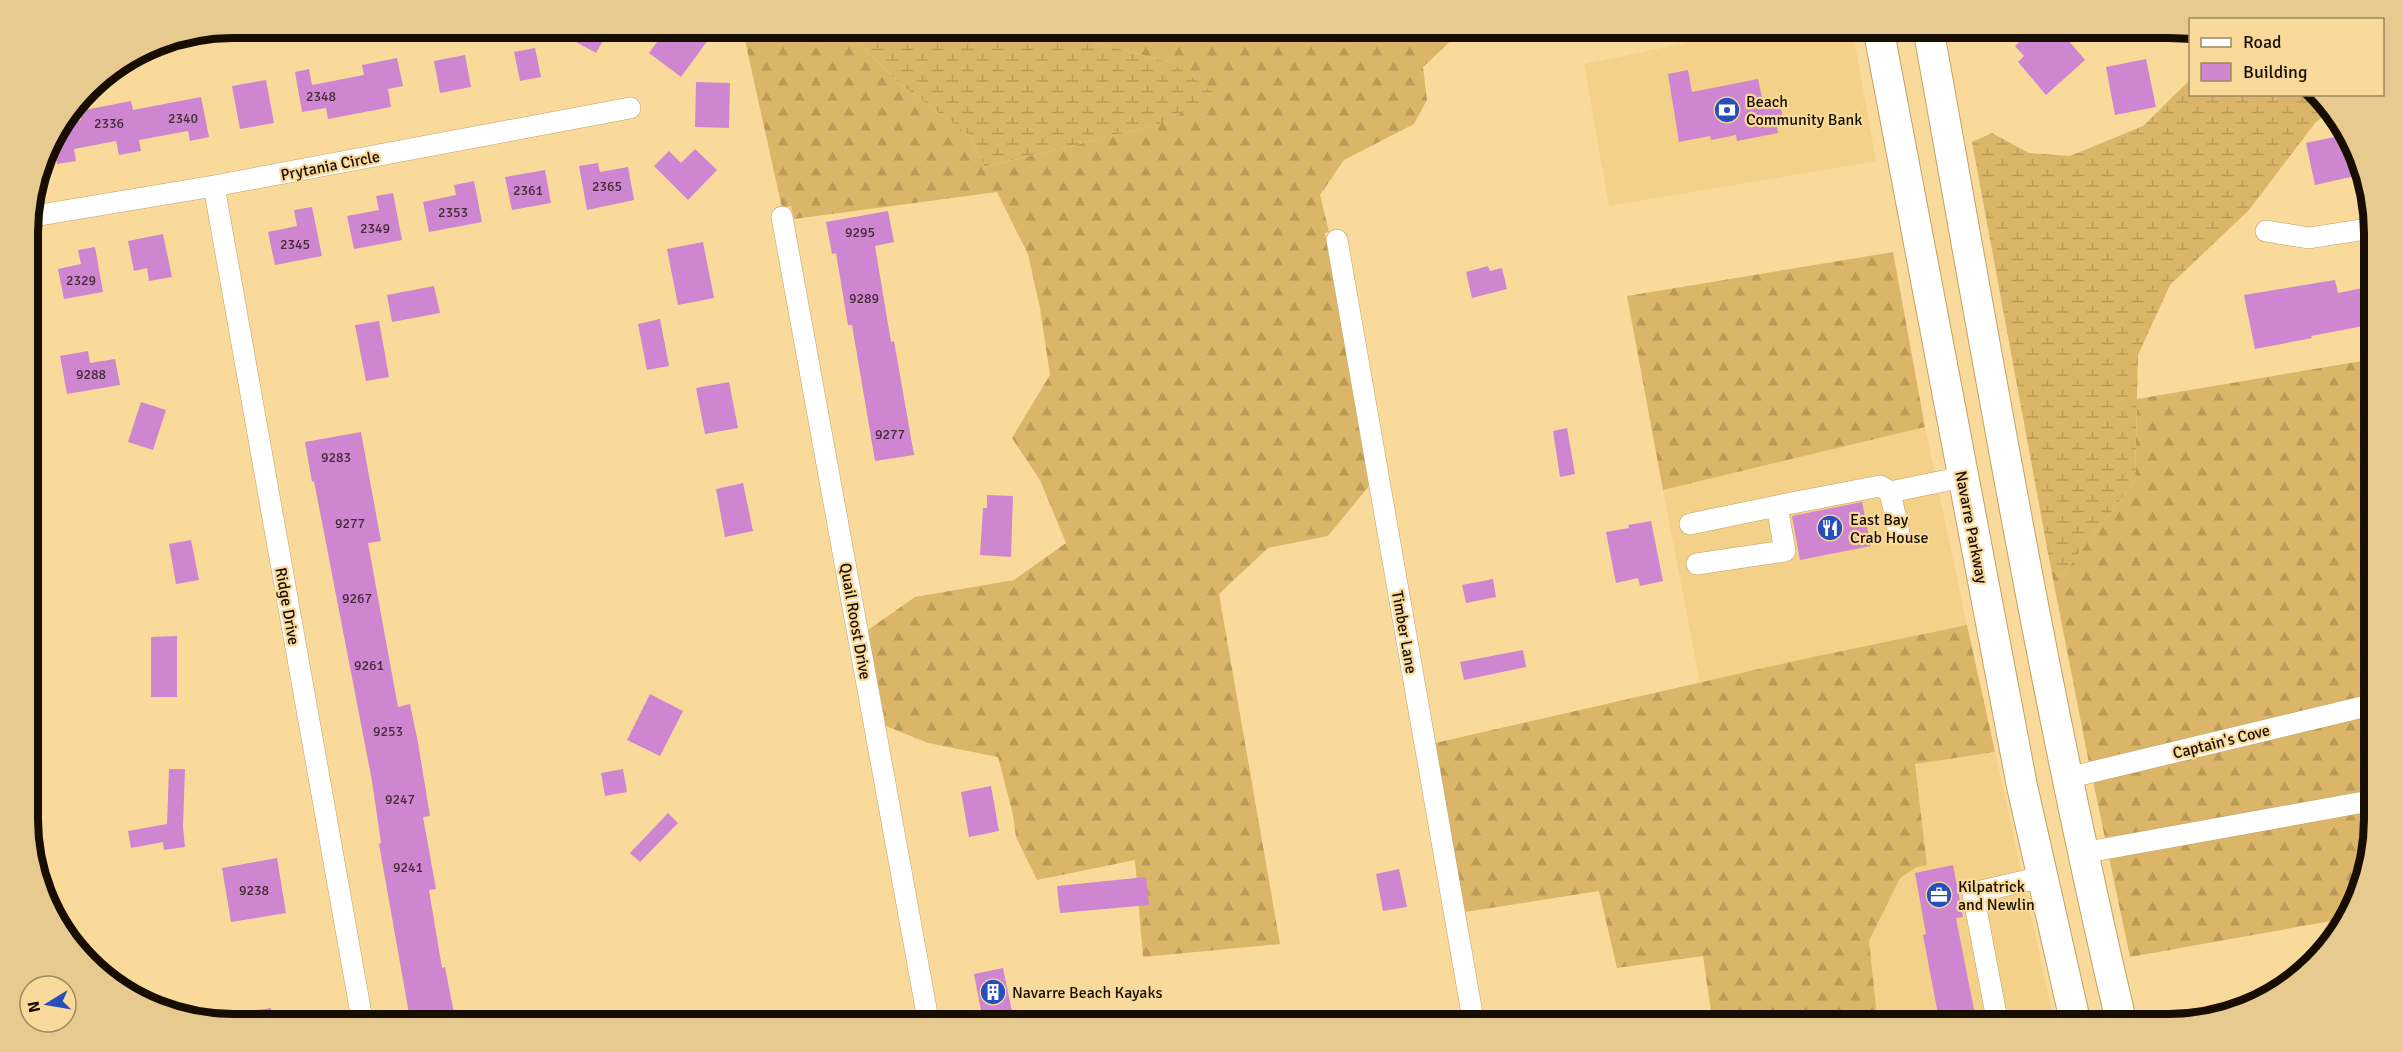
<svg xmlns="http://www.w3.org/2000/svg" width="2402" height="1052" font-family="Signika,sans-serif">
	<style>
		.built { fill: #f3d189 }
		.forest { fill: url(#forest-firs) }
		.wetland { fill: url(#wetland-marsh) }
		.building { fill: #ce86d1 }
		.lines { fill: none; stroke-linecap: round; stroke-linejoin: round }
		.minor-casing { stroke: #bfa264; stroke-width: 22 }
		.highway-casing { stroke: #bfa264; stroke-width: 32 }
		.minor { stroke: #fff; stroke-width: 21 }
		.highway { stroke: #fff; stroke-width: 30 }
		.labels { text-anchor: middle; stroke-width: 4.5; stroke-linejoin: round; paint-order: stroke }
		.number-label { font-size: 14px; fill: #452b34 }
		.poi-label { font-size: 16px; fill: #170d00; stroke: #f9da9b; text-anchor: start }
		.street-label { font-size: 16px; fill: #170d00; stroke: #f9da9b }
		.rim { fill: none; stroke: #170d00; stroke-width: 8 }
	</style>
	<defs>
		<pattern id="forest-firs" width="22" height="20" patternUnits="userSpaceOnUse" patternTransform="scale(1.5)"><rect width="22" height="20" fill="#dbb668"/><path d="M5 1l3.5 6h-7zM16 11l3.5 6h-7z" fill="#bb9b58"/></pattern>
		<pattern id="wetland-marsh" width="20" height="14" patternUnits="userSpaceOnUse" patternTransform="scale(1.5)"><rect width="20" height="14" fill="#dbb668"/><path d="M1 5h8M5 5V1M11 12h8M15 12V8" fill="none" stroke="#bb9b58"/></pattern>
	</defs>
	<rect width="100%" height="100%" fill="#f9da9b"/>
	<path class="built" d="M1764,27H1852L1876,161L1609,206L1584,64Z
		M1925,427L1967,625L1700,683L1663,490Z
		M1995,752L2055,1025H1878L1869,941L1900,878L1917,867L1927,864L1915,764Z"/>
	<path class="forest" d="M742,27H842L901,85L969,135L985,167L1157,125L1172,63L1067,35L1063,27H1459L1457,35L1423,67L1427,100L1414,124L1344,160L1320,195L1329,232L1325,233L1369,486L1328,536L1268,548L1219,594L1280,944L1143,957L1135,860L1037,880L1016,837L1013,815L998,757L928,743L886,726L868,630L915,597L1014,580L1066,543L1040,480L1012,438L1050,375L1040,308L1028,254L997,192L794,219L791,206L782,208Z
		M1893,252L1925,427L1663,490L1627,296Z
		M2374,359L2375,694L2089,763L2051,569L2061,577L2135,481L2137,399Z
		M1967,625L1995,752L1915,764L1927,865L1917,867L1900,878L1869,941L1878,1025H1713L1703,956L1617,968L1599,891L1465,912L1435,743L1799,660Z
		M2375,713V819L2359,898L2348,918L2130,957L2093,781Z"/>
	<path class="wetland" d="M842,27H1063L1067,35L1172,63L1218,96L1157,125L985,167L969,135L901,85Z
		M2190,80V94L2316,95L2333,109L2315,123L2249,210L2170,285L2138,355L2135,481L2061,577L2051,569L1972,142L1992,133L2029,153L2070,156L2143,126Z"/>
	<path class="building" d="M585,27H611L596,53L576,42Z
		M668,27H690L708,40L681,77L649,53Z
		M2023,27H2057L2085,60L2046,95L2018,62L2024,56L2015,46L2029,34Z
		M535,48L541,77L520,81L514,52Z
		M465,55L471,87L440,93L434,61Z
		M397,58L403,86L388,89L391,107L328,119L326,108L302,112L295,72L309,69L312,85L364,75L362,65Z
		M2146,59L2156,107L2115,115L2106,67Z
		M1688,70L1692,92L1758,79L1763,102L1779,99L1783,118L1776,119L1778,133L1737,141L1736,135L1711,140L1710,136L1679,142L1668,74Z
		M266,80L274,123L240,129L232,86Z
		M696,82L730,83L729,128L695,127Z
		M201,97L209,137L190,141L188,131L139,140L141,151L119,155L116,141L74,149L76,161L57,164L56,158L43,161L48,142L62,124L81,120L80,111L131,101L133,110Z
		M2344,135L2360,175L2315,185L2306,143Z
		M695,149L717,170L688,200L654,166L669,151L681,163Z
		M598,163L600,172L628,167L634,200L587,210L579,166Z
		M545,170L551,203L512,210L505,177Z
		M474,181L482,222L429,232L423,202L456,195L454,185Z
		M393,193L402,240L354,249L347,216L379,210L376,196Z
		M312,207L322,256L275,265L268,232L297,226L294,210Z
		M888,211L894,242L875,246L891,342L894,341L914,455L875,461L852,325H848L836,253L832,254L826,222Z
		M163,234L172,277L149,281L147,268L134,271L128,241Z
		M703,242L714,298L678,305L667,249Z
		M95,247L103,292L64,299L58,269L81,264L78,250Z
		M1488,266L1490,271L1502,268L1507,289L1472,298L1466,272Z
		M2335,280L2338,293L2373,286L2374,324L2311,336L2312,338L2255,349L2244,295Z
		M434,286L440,313L392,322L387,295Z
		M660,319L669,366L647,370L638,324Z
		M379,321L389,377L366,381L355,325Z
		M88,351L90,363L115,359L120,385L67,394L60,356Z
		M729,382L738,428L705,434L696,388Z
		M141,402L166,410L153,450L128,442Z
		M1567,428L1575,474L1560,477L1553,431Z
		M361,432L381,541L368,543L398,707L410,704L418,743L430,816L423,817L436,889L429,890L442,968L445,967L455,1018L418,1025H411L379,844L381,843L372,781L314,481L312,482L305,442Z
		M743,483L753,531L725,537L716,489Z
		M987,495L1013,496L1011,557L980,555L983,508H987Z
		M1862,502L1871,546L1800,560L1792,516Z
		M1651,521L1663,581L1640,586L1638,578L1616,583L1606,532L1629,528L1628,525Z
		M191,540L199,580L176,584L169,544Z
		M1493,579L1496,597L1466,603L1462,585Z
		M177,636V697H151V637Z
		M1523,650L1526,667L1464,680L1460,662Z
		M650,694L683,711L660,756L627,740Z
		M169,769H185L183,827L185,847L164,850L163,842L131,848L128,831L167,824Z
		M623,769L627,792L605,796L601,773Z
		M991,786L999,831L969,837L961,792Z
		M668,813L678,823L640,862L630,853Z
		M277,858L286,913L231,922L222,868Z
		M1953,865L1963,917L1956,918L1977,1025H1940L1923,935L1926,934L1915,873Z
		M1399,869L1407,907L1383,911L1376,874Z
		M1146,877L1149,905L1060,913L1057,886Z
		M1003,968L1012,1011L982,1016L974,974Z
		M271,1008L274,1025H247L244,1012Z"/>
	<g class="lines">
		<g class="minor-casing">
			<path id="minor" d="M214,186L363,1025
				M28,217L214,186L630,108
				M782,217L929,1025
				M2266,231L2309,238L2373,228
				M1337,240L1474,1025
				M1690,524L1777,506
				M1899,533L1890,492L1963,477
				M1697,564L1785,551L1777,506L1880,486L1890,492
				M2067,778L2375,704
				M2082,853L2375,800
				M1998,1025L1973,893L2042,877"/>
		</g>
		<g class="highway-casing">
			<path id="highway" d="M1878,27L2022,786L2076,1025
				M1928,27C1988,360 2044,695 2122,1025"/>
		</g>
		<use href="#minor" class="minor"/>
		<use href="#highway" class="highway"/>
	</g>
	<defs>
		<g id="bank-disc" transform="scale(1.35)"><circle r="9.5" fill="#274ebd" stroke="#f9da9b"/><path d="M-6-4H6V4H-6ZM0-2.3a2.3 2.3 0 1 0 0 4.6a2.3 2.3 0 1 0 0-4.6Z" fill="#fff"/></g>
		<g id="restaurant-disc" transform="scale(1.35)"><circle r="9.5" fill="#274ebd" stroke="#f9da9b"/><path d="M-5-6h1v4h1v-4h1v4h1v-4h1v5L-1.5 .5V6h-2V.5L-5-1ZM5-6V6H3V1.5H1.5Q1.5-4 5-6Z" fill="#fff"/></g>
		<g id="office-disc" transform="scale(1.35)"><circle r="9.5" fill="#274ebd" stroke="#f9da9b"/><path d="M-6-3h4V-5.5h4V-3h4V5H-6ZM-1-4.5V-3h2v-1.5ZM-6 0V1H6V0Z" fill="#fff"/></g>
		<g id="building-disc" transform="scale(1.35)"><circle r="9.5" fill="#274ebd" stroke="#f9da9b"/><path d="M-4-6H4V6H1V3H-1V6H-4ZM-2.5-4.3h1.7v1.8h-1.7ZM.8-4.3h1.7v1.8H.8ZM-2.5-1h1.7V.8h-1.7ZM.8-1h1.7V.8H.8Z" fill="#fff"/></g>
	</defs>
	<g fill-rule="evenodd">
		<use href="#bank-disc" x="1727" y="110"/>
		<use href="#restaurant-disc" x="1830" y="528"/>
		<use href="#office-disc" x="1939" y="895"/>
		<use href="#building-disc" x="993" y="992"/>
	</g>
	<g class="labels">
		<g class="number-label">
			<text x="321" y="101">2348</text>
			<text x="183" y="123">2340</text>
			<text x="109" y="128">2336</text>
			<text x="607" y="191">2365</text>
			<text x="528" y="195">2361</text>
			<text x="453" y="217">2353</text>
			<text x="375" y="233">2349</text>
			<text x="860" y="237">9295</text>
			<text x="295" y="249">2345</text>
			<text x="81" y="285">2329</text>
			<text x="864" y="303">9289</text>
			<text x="91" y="379">9288</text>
			<text x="890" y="439">9277</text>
			<text x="336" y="462">9283</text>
			<text x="350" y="528">9277</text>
			<text x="357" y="603">9267</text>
			<text x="369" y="670">9261</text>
			<text x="388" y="736">9253</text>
			<text x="400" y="804">9247</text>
			<text x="408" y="872">9241</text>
			<text x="254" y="895">9238</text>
		</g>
		<g class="poi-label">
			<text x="1746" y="107">Beach<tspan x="1746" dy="18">Community Bank</tspan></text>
			<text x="1850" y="525">East Bay<tspan x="1850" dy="18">Crab House</tspan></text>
			<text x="1958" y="892">Kilpatrick<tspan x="1958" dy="18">and Newlin</tspan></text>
			<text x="1012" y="998">Navarre Beach Kayaks</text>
		</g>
		<g class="street-label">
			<text transform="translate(330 165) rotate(-11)" y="6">Prytania Circle</text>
			<text transform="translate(1972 527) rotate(79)" y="6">Navarre Parkway</text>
			<text transform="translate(288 606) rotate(80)" y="6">Ridge Drive</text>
			<text transform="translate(856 621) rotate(80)" y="6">Quail Roost Drive</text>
			<text transform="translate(1405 632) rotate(80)" y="6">Timber Lane</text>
			<text transform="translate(2221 741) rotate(-14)" y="6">Captain's Cove</text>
		</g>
	</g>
	<path d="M0 0H2402V1052H0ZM233 38H2169A195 195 0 0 1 2364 233V819A195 195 0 0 1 2169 1014H233A195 195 0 0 1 38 819V233A195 195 0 0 1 233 38Z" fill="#e7ca8f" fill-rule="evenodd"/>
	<path class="rim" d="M233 38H2169A195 195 0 0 1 2364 233V819A195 195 0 0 1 2169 1014H233A195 195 0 0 1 38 819V233A195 195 0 0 1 233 38Z"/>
	<rect x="2189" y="18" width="195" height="78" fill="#f9da9b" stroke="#9f885d" stroke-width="1.5"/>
	<rect x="2201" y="38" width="30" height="9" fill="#ffffff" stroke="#9f885d" stroke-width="1.5"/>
	<text x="2243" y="48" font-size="18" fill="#170d00">Road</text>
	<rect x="2201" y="63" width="30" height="18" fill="#ce86d1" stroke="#9f885d" stroke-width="1.5"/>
	<text x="2243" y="78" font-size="18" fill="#170d00">Building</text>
	<g transform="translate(48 1004) rotate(259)"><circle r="28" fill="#f9da9b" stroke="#9f885d" stroke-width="1.5"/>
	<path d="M0-4.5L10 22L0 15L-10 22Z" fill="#274ebd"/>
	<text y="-9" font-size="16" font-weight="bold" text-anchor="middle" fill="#170d00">N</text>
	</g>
</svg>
